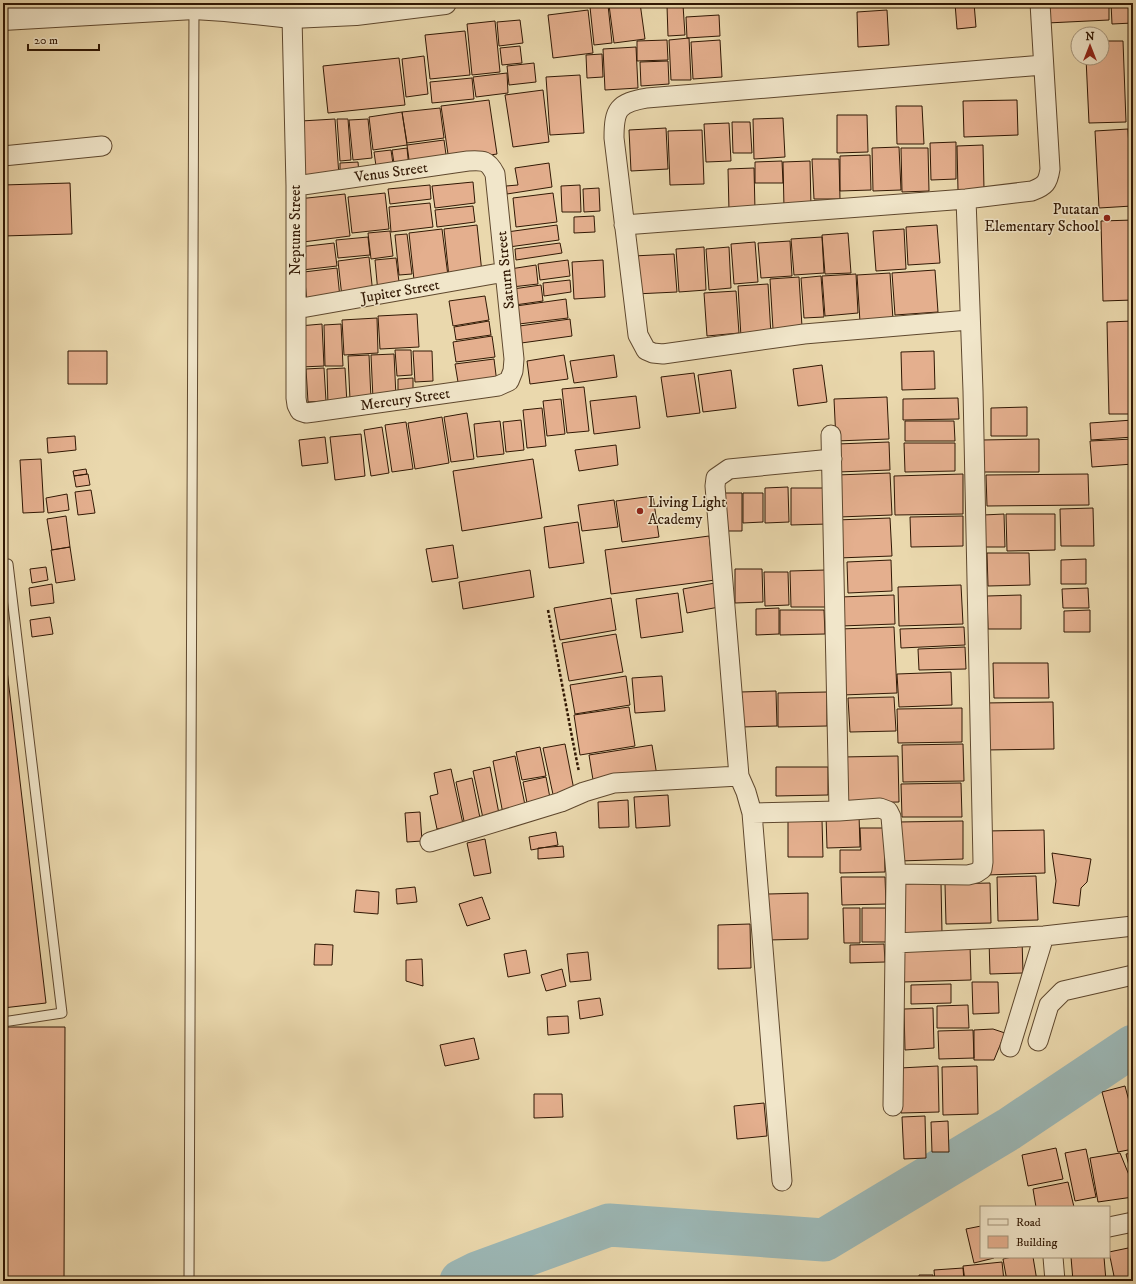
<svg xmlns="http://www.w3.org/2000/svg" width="1136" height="1284" font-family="'IM FELL DW Pica',serif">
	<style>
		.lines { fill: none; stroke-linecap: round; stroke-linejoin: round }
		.river { stroke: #9cb7b5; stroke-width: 43 }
		.building { fill: #e4af8e; stroke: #311804 }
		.service-casing { stroke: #5f482e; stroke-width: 11 }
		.minor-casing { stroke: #5f482e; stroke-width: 21 }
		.tertiary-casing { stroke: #5f482e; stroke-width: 24 }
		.path { stroke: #311804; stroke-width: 2.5; stroke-dasharray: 3 2; stroke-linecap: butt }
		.service { stroke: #f1e6ca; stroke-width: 9 }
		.minor { stroke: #f1e6ca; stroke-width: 19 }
		.tertiary { stroke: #f1e6ca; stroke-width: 22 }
		.poi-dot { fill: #8f2418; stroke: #f1e6ca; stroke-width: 1.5 }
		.labels { text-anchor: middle; stroke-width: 3; stroke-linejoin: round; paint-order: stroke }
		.street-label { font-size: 15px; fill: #311804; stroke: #f1e6ca }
		.poi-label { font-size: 15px; fill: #311804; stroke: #f1e6ca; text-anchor: end }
	</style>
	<rect width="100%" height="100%" fill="#ead8ad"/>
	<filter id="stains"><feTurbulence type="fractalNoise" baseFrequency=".005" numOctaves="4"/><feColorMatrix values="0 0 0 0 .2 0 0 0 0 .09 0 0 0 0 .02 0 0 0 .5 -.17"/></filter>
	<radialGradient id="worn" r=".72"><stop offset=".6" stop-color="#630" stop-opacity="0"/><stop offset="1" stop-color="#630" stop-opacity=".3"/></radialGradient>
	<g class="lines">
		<path class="river" d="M461,1281L477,1273L609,1225L824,1240L1009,1129L1133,1046"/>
	</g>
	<path class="building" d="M622,3H640L645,39L614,43L609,5Z
		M721,3H814L721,7Z
		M955,3H974L976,27L957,29Z
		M1046,3H1109V20L1047,23Z
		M1111,3H1133V23L1112,24Z
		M608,5L612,43L594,45L590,7Z
		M683,5L685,35L668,36L667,6Z
		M588,10L593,53L553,58L548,15Z
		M887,10L889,45L858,47L857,12Z
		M719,15L720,36L687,38L686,17Z
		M520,20L523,43L499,46L497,22Z
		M495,21L500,72L472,75L467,24Z
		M465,31L470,75L430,79L425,35Z
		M689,38L691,80H671L669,40Z
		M667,40L668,60L637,61V41Z
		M720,40L722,77L693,79L691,42Z
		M1102,41H1123L1126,122L1089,123L1086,58H1102Z
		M520,46L522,63L502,65L500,48Z
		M636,47L638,88L605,90L603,49Z
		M602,54L603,77L587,78L586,55Z
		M424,56L428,94L406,97L402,59Z
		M399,58L405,105L328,113L323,66Z
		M668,61L669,84L641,86L640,62Z
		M534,63L536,82L509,85L507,66Z
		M507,73L508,93L476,97L473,77Z
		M580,75L584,133L550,135L546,77Z
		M472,78L474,99L432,103L430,82Z
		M543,90L549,142L513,147L505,95Z
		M489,100L497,154L449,161L441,106Z
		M1017,100L1018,135L964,137L963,101Z
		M896,106H922L924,144H897Z
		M440,108L444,138L407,143L402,112Z
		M402,112L407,145L373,150L369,117Z
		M837,115H867L868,152L837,153Z
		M783,118L785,157L754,159L753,119Z
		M335,119L339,176L305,178L301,121Z
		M337,119H348L351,160L340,161Z
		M368,119L372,158L353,160L349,120Z
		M732,122H750L752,153H733Z
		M729,123L731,161L706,162L704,124Z
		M666,128L668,169L631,171L629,130Z
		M1128,129L1132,206L1099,208L1095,131Z
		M702,130L704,184L670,185L668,131Z
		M444,140L447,162L410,167L407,145Z
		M956,142V179L931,180L930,143Z
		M983,145L984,189L958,190L957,146Z
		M899,147L901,190L873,191L872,148Z
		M407,148L409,168L395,170L392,150Z
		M901,148H928L929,191L902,192Z
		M391,150L394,171L377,173L374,152Z
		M870,155L871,190L840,191V156Z
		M812,159H839L840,199H814Z
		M782,161L783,183H755V162Z
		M810,161L811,207L784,208L783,162Z
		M358,162L359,174L340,175V163Z
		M549,163L552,187L507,194L506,186L518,185L515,168Z
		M754,168L755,210L729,211L728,169Z
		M473,182L475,203L435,208L432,186Z
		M70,183L72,234L3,236V185Z
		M430,185L431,199L390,204L388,189Z
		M580,185L581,212H562L561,186Z
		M599,188L600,211L584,212L583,189Z
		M385,193L389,229L352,233L348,197Z
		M553,193L557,222L516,227L513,198Z
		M345,194L350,236L303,242L298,199Z
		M430,203L433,227L391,232L389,207Z
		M473,206L475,222L437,227L435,210Z
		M594,216L595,232L574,233V217Z
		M1133,220V300L1103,301L1101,221Z
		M477,225L482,273L449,277L444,229Z
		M557,225L559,240L509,247L507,232Z
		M937,225L940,263L908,265L906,227Z
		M442,229L448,276L414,280L409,233Z
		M904,229L906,269L876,271L873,231Z
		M390,231L393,256L371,259L368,233Z
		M848,233L851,273L825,274L822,235Z
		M407,234L412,274L399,275L395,235Z
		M368,237L370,255L338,258L336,240Z
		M822,237L824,273L794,275L791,239Z
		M790,241L792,276L761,278L758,243Z
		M755,242L758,282L734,284L731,244Z
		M334,243L337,266L302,270L299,247Z
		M560,243L562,253L516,260L515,249Z
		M704,247L706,290L679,292L676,249Z
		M729,247L731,288L709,290L706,249Z
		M674,254L677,292L635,294L633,256Z
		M369,257L373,294L342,297L338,261Z
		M396,258L400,290L378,293L375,260Z
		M568,260L570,276L540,280L538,264Z
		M603,260L605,297L574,299L572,262Z
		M536,265L538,284L512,287L510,269Z
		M337,268L340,298L307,302L304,272Z
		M935,270L938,312L895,315L892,273Z
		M890,273L893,320L860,322L857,275Z
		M856,274L858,313L825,316L822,276Z
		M821,276L824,317L804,318L801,278Z
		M799,277L802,327L773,329L770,279Z
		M570,280L571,292L544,296L543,283Z
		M768,284L771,335L741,337L738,286Z
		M541,285L543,301L515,305L513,289Z
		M736,291L739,333L707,336L704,293Z
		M485,296L489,320L453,326L449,301Z
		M566,299L568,318L519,324L516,306Z
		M417,314L419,347L380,349L378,316Z
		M377,318L378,353L344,355L342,320Z
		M570,319L572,336L514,344L512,327Z
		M489,321L491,335L456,340L454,327Z
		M1133,321V414H1109L1107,322Z
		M322,324L324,366L301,367L299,326Z
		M341,324L343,366H325L324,325Z
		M492,336L495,357L456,362L453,342Z
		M395,350H411L412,375L397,376Z
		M68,351H107V384H68Z
		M413,351H432L433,381L415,382Z
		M934,351L935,389L902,390L901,352Z
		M394,354L396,397L373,399L371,355Z
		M369,355L371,399L350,400L348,356Z
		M564,355L568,379L530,384L527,361Z
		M614,355L617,377L574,383L570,361Z
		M494,359L497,383L459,388L455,364Z
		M822,365L827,402L798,406L793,369Z
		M324,368L326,401L308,402L306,369Z
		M345,368L347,404L328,406L327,369Z
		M731,370L736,408L703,412L698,375Z
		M694,373L700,413L667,417L661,377Z
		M413,378V390H398V379Z
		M584,387L589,431L567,433L562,389Z
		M636,396L640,428L594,434L590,401Z
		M887,397L889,439L836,441L834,399Z
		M958,398L959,419L903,420V399Z
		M561,399L565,434L547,436L543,401Z
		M1027,407V436H991V408Z
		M542,408L546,446L527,448L523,410Z
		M467,413L474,459L451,462L444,417Z
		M442,417L449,463L415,469L408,423Z
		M521,420L524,450L506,452L503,422Z
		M1133,420V437L1091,440L1090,423Z
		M500,421L504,454L477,457L474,424Z
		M905,421H954L955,441H905Z
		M406,422L413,469L392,472L385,425Z
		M382,427L389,473L371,476L364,430Z
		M361,434L365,476L335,480L330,437Z
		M75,436L76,450L48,453L47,438Z
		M325,437L328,463L302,466L299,440Z
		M1039,439V472H982V440Z
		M1133,439V464L1092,467L1090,441Z
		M889,442L890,470L838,472L837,444Z
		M904,443H955V471L905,472Z
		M616,445L618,465L579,471L575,450Z
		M41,459L44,512L23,513L20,460Z
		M533,459L542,518L462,531L453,471Z
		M86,469L87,474L74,476L73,471Z
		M890,473L892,515L839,517L837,475Z
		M88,474L90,485L76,487L74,476Z
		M963,474V514L895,515L894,476Z
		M1088,474L1089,505L987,506L986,475Z
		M788,487L789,522L765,523V488Z
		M791,488H828V524L791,525Z
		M91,490L95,513L78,515L75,492Z
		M720,493H742V531H721Z
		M743,493H763V522L743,523Z
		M67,494L69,510L48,513L46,498Z
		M653,496L659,537L622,542L616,501Z
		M614,500L618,527L582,531L578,505Z
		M1093,508L1094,546H1061L1060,509Z
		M1004,514L1005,547H983V515Z
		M1006,514H1055V550L1007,551Z
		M66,516L70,547L52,550L47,519Z
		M963,516V546L911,547L910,517Z
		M890,518L892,556L838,558L836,520Z
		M578,522L584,563L549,568L544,527Z
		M709,536L715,580L611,594L605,550Z
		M453,545L458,578L432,582L426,549Z
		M70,547L75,580L56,583L51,550Z
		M987,553H1029L1030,585L988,586Z
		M1086,559V584H1061V560Z
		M891,560L892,591L848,593L847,562Z
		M46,567L48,580L32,583L30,569Z
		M735,569H762L763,602L735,603Z
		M530,570L534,597L463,609L459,582Z
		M826,570L827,607H791L790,571Z
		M764,572H788L789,605L765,606Z
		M715,583L719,607L687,613L683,589Z
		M52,584L54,603L31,606L29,588Z
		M961,585L963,624L899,626L898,587Z
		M1088,588L1089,608H1063L1062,589Z
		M678,593L683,632L641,638L636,599Z
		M894,595L895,624L841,626L840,597Z
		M1021,595V629H988L987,596Z
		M611,598L616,630L560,640L554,608Z
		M779,608V634L756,635V609Z
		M780,610H824L825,634L780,635Z
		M1090,610V632H1064V611Z
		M50,617L53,634L32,637L30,620Z
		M894,627L897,693L842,695L840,629Z
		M964,627L965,645L901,648L900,629Z
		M616,634L623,672L569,681L562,643Z
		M3,636L46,1003L3,1008Z
		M965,647L966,669L919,670L918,649Z
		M993,663H1048L1049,698H994Z
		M951,672L952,705L899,707L897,674Z
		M626,676L630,705L575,714L570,685Z
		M662,676L665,711L635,713L632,678Z
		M776,691L777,726L741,727L740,692Z
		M827,692V726L778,727V693Z
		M894,697L896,731L850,732L848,698Z
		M1053,702L1054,749L985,750L984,703Z
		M629,707L635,746L580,755L574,715Z
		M962,708V742L898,743L897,709Z
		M565,744L575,795L554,799L543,748Z
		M963,744L964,781L903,782L902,745Z
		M652,745L657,776L594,786L589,755Z
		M540,747L546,776L522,780L516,752Z
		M515,756L526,810L503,814L493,761Z
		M898,756L899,802L843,803L842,757Z
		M490,767L500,819L484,823L473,771Z
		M776,767H828V795L776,796Z
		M451,769L463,824L437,829L430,796L438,794L434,773Z
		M546,777L551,803L528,808L523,782Z
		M472,778L481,823L465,826L456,782Z
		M961,783L962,817H902L901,784Z
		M668,795L670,826L636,828L634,797Z
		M628,800L629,827L599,828L598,802Z
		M420,812L422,841L407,842L405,813Z
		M826,815H859L860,847L827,848Z
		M788,820H822L823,857H788Z
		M963,821V859L899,861L898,822Z
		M860,828H884L885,872L840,873V850H861Z
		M1044,830L1045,873L987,875L986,831Z
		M556,832L558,845L531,850L529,837Z
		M485,839L491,873L474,876L467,843Z
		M563,846L564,857L538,859V848Z
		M1052,853L1091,859L1087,882L1081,888L1079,906L1053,903L1056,881Z
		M1036,876L1038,920L998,921L997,877Z
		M841,877H885L886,904L842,905Z
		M941,883L942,933L900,934L898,884Z
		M990,883L991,923L946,924L945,884Z
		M415,887L417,902L397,904L396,889Z
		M356,890L379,892L378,914L354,912Z
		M808,893V939L768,940V894Z
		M482,897L490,919L467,926L459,904Z
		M843,908H860V943H844Z
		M862,908H886V942H862Z
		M750,924L751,968L718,969V925Z
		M1022,939L1023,973L990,974L989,940Z
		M315,944L333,945L332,965H314Z
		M884,944L885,962L850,963V945Z
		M970,945L971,980L903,982L902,947Z
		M526,950L530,973L508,977L504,954Z
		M588,952L591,980L570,982L567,954Z
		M422,959L423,986L406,981V960Z
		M562,969L566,986L546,991L541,975Z
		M972,982H998L999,1013L973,1014Z
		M951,984V1003L911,1004V985Z
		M600,998L603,1015L580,1019L578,1001Z
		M968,1005L969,1028H937V1006Z
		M933,1008L934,1048L905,1050L904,1009Z
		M568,1016L569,1033L548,1035L547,1017Z
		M3,1027H65L64,1281H3Z
		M993,1029L1005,1033L994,1060H974V1030Z
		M973,1030L974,1058L939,1059L938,1031Z
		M474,1038L479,1059L445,1066L440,1045Z
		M938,1066L939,1112L901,1113L900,1068Z
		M977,1066L978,1114L943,1115L942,1067Z
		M1125,1086L1133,1116V1149L1118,1152L1102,1092Z
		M534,1094H562L563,1117L534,1118Z
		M764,1103L767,1136L737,1139L734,1106Z
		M925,1116L926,1158L904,1159L902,1117Z
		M948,1121L949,1152H932L931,1122Z
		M1056,1148L1063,1179L1028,1186L1022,1155Z
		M1086,1149L1096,1197L1075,1201L1065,1153Z
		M1120,1153L1129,1175L1133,1197L1098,1202L1090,1158Z
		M1133,1153V1182L1126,1154Z
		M1068,1182L1074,1207H1036L1033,1189Z
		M981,1226V1257H994V1258L974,1263L966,1229Z
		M1133,1247V1281H1115L1109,1252Z
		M1012,1257H1033L1037,1281H1007L1003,1259Z
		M1071,1257H1104L1106,1281H1073Z
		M1002,1262L1004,1281H965L963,1266Z
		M963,1268L964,1281H935L934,1270Z
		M919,1275H933V1281H919Z"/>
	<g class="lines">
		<g class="service-casing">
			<path id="service" d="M3,1022L62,1013L8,564
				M189,1281L194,8"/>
		</g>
		<g class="minor-casing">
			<path id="minor" d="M292,17L296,186V398L297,405L300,411L306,413L314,412L498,386L509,381L513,371L514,359L495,174C488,160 483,160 468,161L296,186
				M3,156L102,146
				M624,225L966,199L1032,191C1045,186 1048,183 1050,169L1040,3
				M296,309L505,272
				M969,320L804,334L663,354L653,353L646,350L638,335L614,138C614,109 618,103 647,98L1043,65
				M831,435L839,811
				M752,813L839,811L880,808L888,811L891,817L896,874L893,1106
				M430,842L561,802L584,792L614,783L739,776
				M896,874L968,875L976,873L982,869L983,862L973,391L966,199
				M895,943L1044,936L1133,926
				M1038,1041L1049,1005L1063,991L1133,975
				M1010,1047L1044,936
				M782,1181L752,813L746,792L739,776L715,486L716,478L729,469L832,459
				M1109,1227L1133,1222
				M1053,1257L1055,1281"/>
		</g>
		<g class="tertiary-casing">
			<path id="tertiary" d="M3,19L194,8L225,10L292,17L356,14L445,3"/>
		</g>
		<path class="path" d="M548,610L572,737L579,772"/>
		<use href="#service" class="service"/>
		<use href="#minor" class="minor"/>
		<use href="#tertiary" class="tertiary"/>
	</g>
	<g class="poi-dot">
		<circle cx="1107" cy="218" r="4"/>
		<circle cx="640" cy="511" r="4"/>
	</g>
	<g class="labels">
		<g class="street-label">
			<text transform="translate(391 172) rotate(-8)" y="5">Venus Street</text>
			<text transform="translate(295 230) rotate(-90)" y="5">Neptune Street</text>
			<text transform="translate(505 270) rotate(-96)" y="5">Saturn Street</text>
			<text transform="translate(400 291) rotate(-10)" y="5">Jupiter Street</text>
			<text transform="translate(405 399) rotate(-8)" y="5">Mercury Street</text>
		</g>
		<g class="poi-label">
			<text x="1099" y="214">Putatan<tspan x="1099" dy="17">Elementary School</tspan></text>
			<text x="648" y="507" text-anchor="start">Living Light<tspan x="648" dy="17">Academy</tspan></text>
		</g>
	</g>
	<rect width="1136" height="1284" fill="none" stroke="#ead8ad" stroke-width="16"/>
	<rect x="4" y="4" width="1128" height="1276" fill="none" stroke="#311804" stroke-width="2"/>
	<rect x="8" y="8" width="1120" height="1268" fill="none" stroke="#311804"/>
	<rect x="980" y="1206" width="130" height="52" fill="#f1e6ca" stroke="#a4947b"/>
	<rect x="988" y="1219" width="20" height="6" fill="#f1e6ca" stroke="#a4947b"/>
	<text x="1016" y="1226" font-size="12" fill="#311804">Road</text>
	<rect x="988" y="1236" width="20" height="12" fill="#e4af8e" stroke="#a4947b"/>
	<text x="1016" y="1246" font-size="12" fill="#311804">Building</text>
	<g transform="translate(1090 46)"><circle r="19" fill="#f1e6ca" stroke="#a4947b"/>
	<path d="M0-3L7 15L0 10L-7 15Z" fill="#8f2418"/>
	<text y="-6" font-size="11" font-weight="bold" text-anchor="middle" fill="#311804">N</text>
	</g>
	<path d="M28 44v6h71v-6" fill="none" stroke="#311804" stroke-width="2"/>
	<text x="34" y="44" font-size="12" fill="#311804" stroke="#f1e6ca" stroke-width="3" paint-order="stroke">20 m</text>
	<rect width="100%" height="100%" filter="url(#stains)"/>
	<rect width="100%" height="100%" fill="url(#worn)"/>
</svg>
